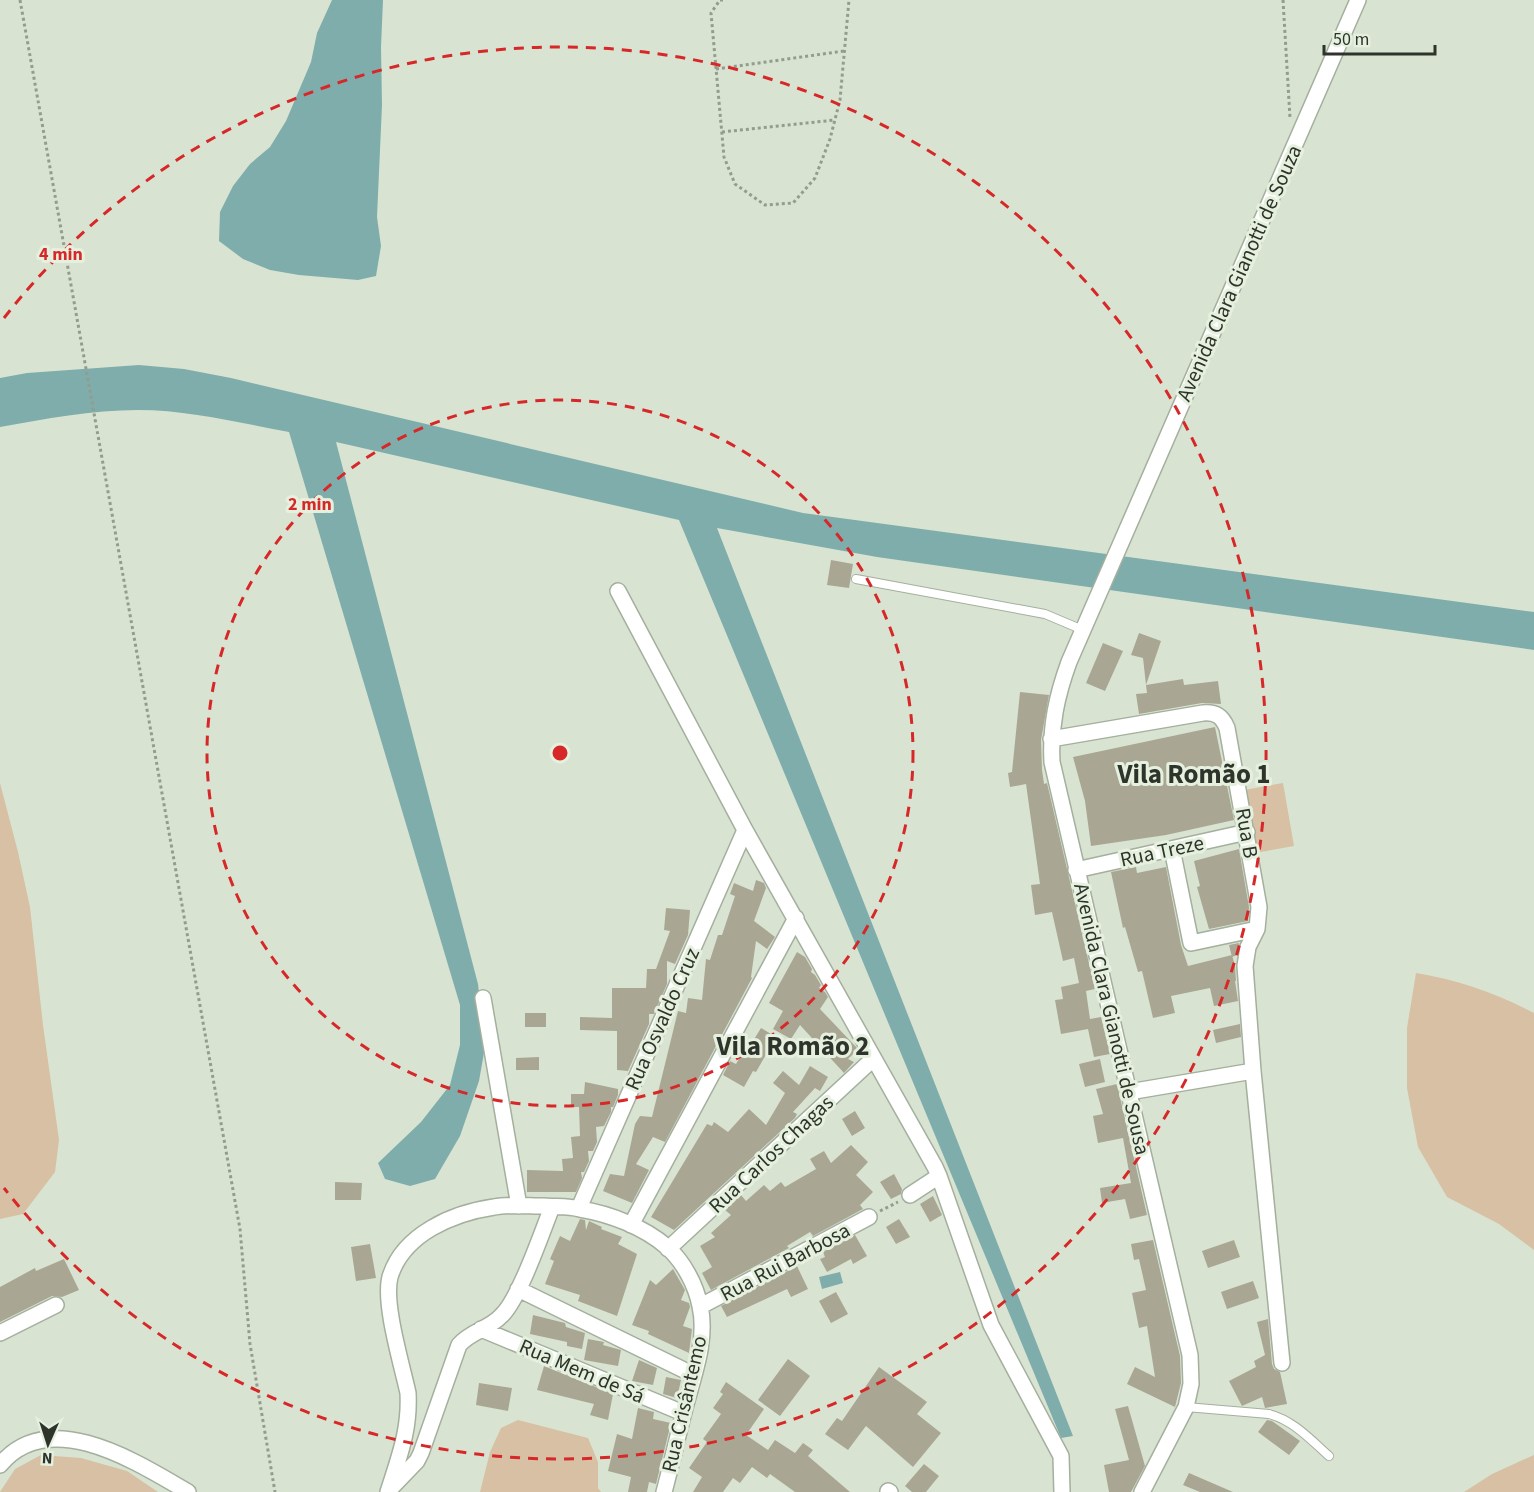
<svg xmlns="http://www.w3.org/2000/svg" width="1534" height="1492" font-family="'Source Sans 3',sans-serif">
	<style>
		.green { fill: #d7c0a3 }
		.water { fill: #7fadac }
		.building { fill: #a9a793 }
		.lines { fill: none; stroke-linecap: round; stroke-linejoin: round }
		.service-casing { stroke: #a4af9d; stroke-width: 10 }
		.minor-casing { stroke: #a4af9d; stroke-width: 18 }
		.path { stroke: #939c8e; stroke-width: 3; stroke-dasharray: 3 3; stroke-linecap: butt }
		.service { stroke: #fff; stroke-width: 8 }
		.minor { stroke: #fff; stroke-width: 15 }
		.ring { fill: none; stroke: #d62828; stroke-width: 3; stroke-dasharray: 10 8 }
		.labels { text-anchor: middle; stroke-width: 6; stroke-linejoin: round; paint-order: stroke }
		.street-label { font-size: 21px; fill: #2e332b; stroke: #e5f1de }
		.district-label { font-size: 27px; font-weight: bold; fill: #2e332b; stroke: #e5f1de }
		.centre { fill: #d62828; stroke: #e5f1de; stroke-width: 3 }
		.ring-label { font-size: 18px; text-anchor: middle; font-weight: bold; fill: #d62828; stroke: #e5f1de; stroke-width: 6; stroke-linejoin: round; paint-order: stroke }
	</style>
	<rect width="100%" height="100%" fill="#d8e4d1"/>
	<path class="green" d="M0,783L18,852L30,907L43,1025L59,1140L55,1172L23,1214L0,1219Z
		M1283,783L1294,846L1255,853L1244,790Z
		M1416,973C1458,980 1496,993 1534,1013V1250L1499,1224L1447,1197L1418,1147L1407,1088V1028Z
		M518,1420L588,1438L598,1462V1488L601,1492H480L490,1452L501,1428Z
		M41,1455L81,1458L127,1471L158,1492H0L15,1469Z
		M1534,1455V1492H1464L1492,1474Z"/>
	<path class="water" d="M332,0H383L381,47L382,105L377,217L381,246L376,276L358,280L299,275L270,270L243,259L219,241L220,212L233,186L250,164L270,147L286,121L311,62L317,33Z
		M139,365L184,369L231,378L803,513L1534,612V650L877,557L717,528L1073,1436L1061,1438L679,520L336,442L478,984L485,1047L479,1081L460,1136L435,1179L410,1186L385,1179L378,1163L421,1122L450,1085L460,1045V1005L289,432C240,423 189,410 138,410C92,410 45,419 0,427V378L27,373Z
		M840,1272L843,1283L822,1289L819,1277Z"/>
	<path class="building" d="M831,560L853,564L849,588L827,585Z
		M1139,633L1161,641L1146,685L1143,658L1131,655Z
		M1103,643L1123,651L1105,691L1086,683Z
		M1183,679L1184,685L1218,681L1221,704L1202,703L1139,714L1136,694L1147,693L1146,685Z
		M1020,692L1049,695L1041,740L1042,770L1044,784L1047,783L1095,989L1086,991L1090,1019L1101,1017L1110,1054L1094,1057L1088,1029L1061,1034L1055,1000L1063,999L1061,987L1079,983L1074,958L1063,961L1052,912L1035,915L1031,885L1040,884L1026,784L1010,787L1008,773L1012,772Z
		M1215,727L1234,820L1166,835L1091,846L1085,801L1073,757Z
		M1239,849L1249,907L1248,921L1209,929L1197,887L1200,886L1194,861Z
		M1136,867L1137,873L1166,867L1181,945L1188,966L1232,955L1235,966L1236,981H1235L1238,1001L1214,1006L1210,988L1171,996L1175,1013L1153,1018L1142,971L1138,972L1125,927L1123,928L1111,872Z
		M756,880L764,883L766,888L754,921L775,937L767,949L756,941L751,977L752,978L665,1142L653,1137L636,1164L649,1170L632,1203L603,1191L610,1174L624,1176L635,1124L640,1116L652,1117L678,1011L686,1013L688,998L702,1000L706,959L710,960L718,935H722L735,896L730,894L734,883L753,891Z
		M666,908L690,910L688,935L675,964L667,961V984L654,1014H649V1024L628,1071L617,1070V1031L580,1030V1017L612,1018V988H646L647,969H656L670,931L664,930Z
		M1239,943L1237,955L1232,957L1229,945Z
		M797,952L805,957L812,969L811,972L815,975L821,985L819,988L825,992L828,997L820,1009L858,1049L848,1059L854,1062L844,1073L800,1025L791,1039L773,1029L783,1011L769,1003Z
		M525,1013H546V1027H525Z
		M1240,1024L1241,1037L1216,1043L1213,1030Z
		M761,1028L779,1039L771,1053L768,1051L756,1072L753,1071L744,1087L723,1075L730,1061L736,1064L746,1047L748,1049Z
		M539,1057V1070H516V1058Z
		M1100,1059L1105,1082L1085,1087L1079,1064Z
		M810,1066L828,1077L820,1091L815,1088L793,1112L797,1114L795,1118L674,1230L651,1217L707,1124L712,1126L714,1122L728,1132L749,1109L766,1125L785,1093L773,1083L783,1071L799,1085Z
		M585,1082L618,1089V1095L613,1107H611V1112L604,1126L596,1127L597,1142L593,1151H588L589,1161L584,1172H581L582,1178L576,1192H527V1170L563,1171L562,1159L573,1158L571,1137L580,1136L579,1107H571V1094H584Z
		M1117,1084L1147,1215L1130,1219L1125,1199L1102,1203L1100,1188L1131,1183L1123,1138L1098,1143L1093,1116L1103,1114L1096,1089Z
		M855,1111L865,1128L852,1136L842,1119Z
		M851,1145L868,1162L856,1175L873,1192L860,1205L863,1209L813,1236L810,1232L787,1246L789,1248L711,1290L702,1273L712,1267L700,1246L715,1237L711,1233L731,1215L725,1210L741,1195L746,1201L764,1185L770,1191L781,1182L785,1187L816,1169L810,1159L824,1151L831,1163Z
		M894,1174L902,1189L901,1194L891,1199L880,1182Z
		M335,1182L362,1183L361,1200H335Z
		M933,1196L942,1215L930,1222L920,1204Z
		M580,1219L585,1220L586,1230L589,1221L602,1227L601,1229L622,1237L618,1244L637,1254L617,1316L578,1301L580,1295L545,1284L554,1261L550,1259L560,1236L570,1241Z
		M899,1219L910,1237L896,1244L886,1227Z
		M855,1235L867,1256L853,1264L851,1259L827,1272L820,1259L825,1257L823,1252Z
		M1153,1240L1180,1356L1181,1383L1175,1407L1127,1384L1135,1367L1155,1377L1147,1326L1139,1328L1132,1293L1146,1290L1139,1259L1134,1260L1131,1244Z
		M1234,1240L1240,1257L1208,1268L1202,1251Z
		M370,1244L376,1278L356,1281L351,1247Z
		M64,1259L79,1290L62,1297L52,1296L0,1322V1287L35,1268L36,1271Z
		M797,1266L808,1289L791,1297L787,1289L727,1317L721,1306Z
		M673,1269L685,1290L681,1300L689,1303L690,1307L683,1326L692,1329L689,1353L648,1334L649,1331L632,1325L650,1280L656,1285Z
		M1253,1281L1259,1298L1227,1309L1221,1292Z
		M836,1292L848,1314L831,1323L819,1301Z
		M533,1315L565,1323L566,1327L585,1333L582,1349L567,1346V1342L530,1334Z
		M1268,1319L1272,1364L1274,1369L1280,1372L1287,1404L1265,1408L1262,1397L1242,1406L1229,1381L1256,1367L1254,1361L1265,1355L1257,1322Z
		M588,1339L604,1342L603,1345L621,1350L618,1366L584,1360Z
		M788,1359L810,1376L780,1416L758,1400Z
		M639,1360L657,1368L653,1385L632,1381Z
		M544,1366L613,1394L608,1420L590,1415L594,1404L537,1390Z
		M879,1367L927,1402L917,1414L941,1433L913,1467L866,1426L848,1450L825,1434L837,1418L842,1421Z
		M666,1377L681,1380L677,1398L663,1394Z
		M726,1382L764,1409L746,1435L768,1450L775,1440L795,1453L803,1443L813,1450L808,1456L850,1492H795L770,1474L767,1478L752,1467L740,1483L733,1478L723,1492H693L702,1477L689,1468L707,1442L703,1439L721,1414L713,1408L723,1394L720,1392Z
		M479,1383L512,1388L508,1411L476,1405Z
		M1128,1406L1145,1466L1131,1492H1109L1104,1465L1129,1460L1115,1409Z
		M638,1408L654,1412L653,1419L671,1423L656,1484L649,1482L647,1492H628L631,1477L608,1471L617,1434L632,1439Z
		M1267,1420L1272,1421L1300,1441L1289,1455L1258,1432Z
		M924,1464L939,1476L926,1492H912L905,1486Z
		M1189,1473L1233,1492H1200L1183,1485Z"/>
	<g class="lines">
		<g class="service-casing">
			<path id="service" d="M856,579L1045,614L1083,630
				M1186,1407L1269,1414C1293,1420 1311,1440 1329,1456"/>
		</g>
		<g class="minor-casing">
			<path id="minor" d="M618,591L745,830L935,1167L939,1176L910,1195
				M1051,739L1203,713C1216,712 1222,716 1227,728L1259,907L1257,929L1248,947L1245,966L1253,1071L1282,1363
				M1172,849L1191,943L1257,929
				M1076,870L1247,832
				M483,998L519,1206
				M1129,1092L1253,1071
				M939,1176L991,1325L1061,1456L1062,1492
				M579,1208L745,830
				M631,1225L796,918
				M668,1249L873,1059
				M518,1289L694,1375
				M701,1306L869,1217
				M481,1329L683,1413
				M0,1333L56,1305
				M0,1465C49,1405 138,1463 188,1492
				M392,1487L417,1461L421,1453L459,1345C471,1331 489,1329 501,1316C519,1300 542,1232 552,1207
				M888,1491L890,1492
				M388,1492C399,1457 410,1430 408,1393C402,1365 383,1303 390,1277C403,1234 453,1213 494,1207C511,1204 528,1206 544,1206C556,1207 569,1206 580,1209C610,1214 644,1227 667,1247C683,1261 696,1285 700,1306C708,1341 692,1379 684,1412C677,1439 671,1466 664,1492
				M1142,1492L1186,1407L1191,1384L1190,1355L1052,762C1050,726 1057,695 1069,662L1358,0"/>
		</g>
		<path class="path" d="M20,0L240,1229L250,1344L275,1492
			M723,0H720L711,13L724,157L735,184L765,205L793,203L815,178L830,139L840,100L849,0
			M1283,0L1290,118
			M716,69L844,51
			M722,132L835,120
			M880,1211L898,1202"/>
		<use href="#service" class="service"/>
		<use href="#minor" class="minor"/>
	</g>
	<g class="ring">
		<circle cx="560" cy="753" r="353"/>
		<path d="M4 318A706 706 0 1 1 4 1188"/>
	</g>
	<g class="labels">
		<g class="street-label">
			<text transform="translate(1239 273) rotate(-66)" y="7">Avenida Clara Gianotti de Souza</text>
			<text transform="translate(1247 833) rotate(80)" y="7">Rua B</text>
			<text transform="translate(1162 851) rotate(-12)" y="7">Rua Treze</text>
			<text transform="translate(662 1019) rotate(-66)" y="7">Rua Osvaldo Cruz</text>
			<text transform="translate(1112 1019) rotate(77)" y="7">Avenida Clara Gianotti de Sousa</text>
			<text transform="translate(771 1154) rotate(-43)" y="7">Rua Carlos Chagas</text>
			<text transform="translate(785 1262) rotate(-28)" y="7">Rua Rui Barbosa</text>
			<text transform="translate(582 1371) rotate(23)" y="7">Rua Mem de Sá</text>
			<text transform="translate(684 1404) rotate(-77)" y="7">Rua Crisântemo</text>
		</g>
		<g class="district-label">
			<text x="1194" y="783">Vila Romão 1</text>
			<text x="793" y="1055">Vila Romão 2</text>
		</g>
	</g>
	<circle cx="560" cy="753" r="9" class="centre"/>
	<g class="ring-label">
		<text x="61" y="260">4 min</text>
		<text x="310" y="510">2 min</text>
	</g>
	<g transform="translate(48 1444) rotate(183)" stroke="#e5f1de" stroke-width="4.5" paint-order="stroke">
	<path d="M0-4.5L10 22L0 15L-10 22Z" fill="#2e332b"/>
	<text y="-9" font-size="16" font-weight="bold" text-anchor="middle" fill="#2e332b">N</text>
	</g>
	<path d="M1324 45v9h111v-9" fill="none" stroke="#2e332b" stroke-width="3"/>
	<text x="1333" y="45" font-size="18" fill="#2e332b" stroke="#e5f1de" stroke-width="4.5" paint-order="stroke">50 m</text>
</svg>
